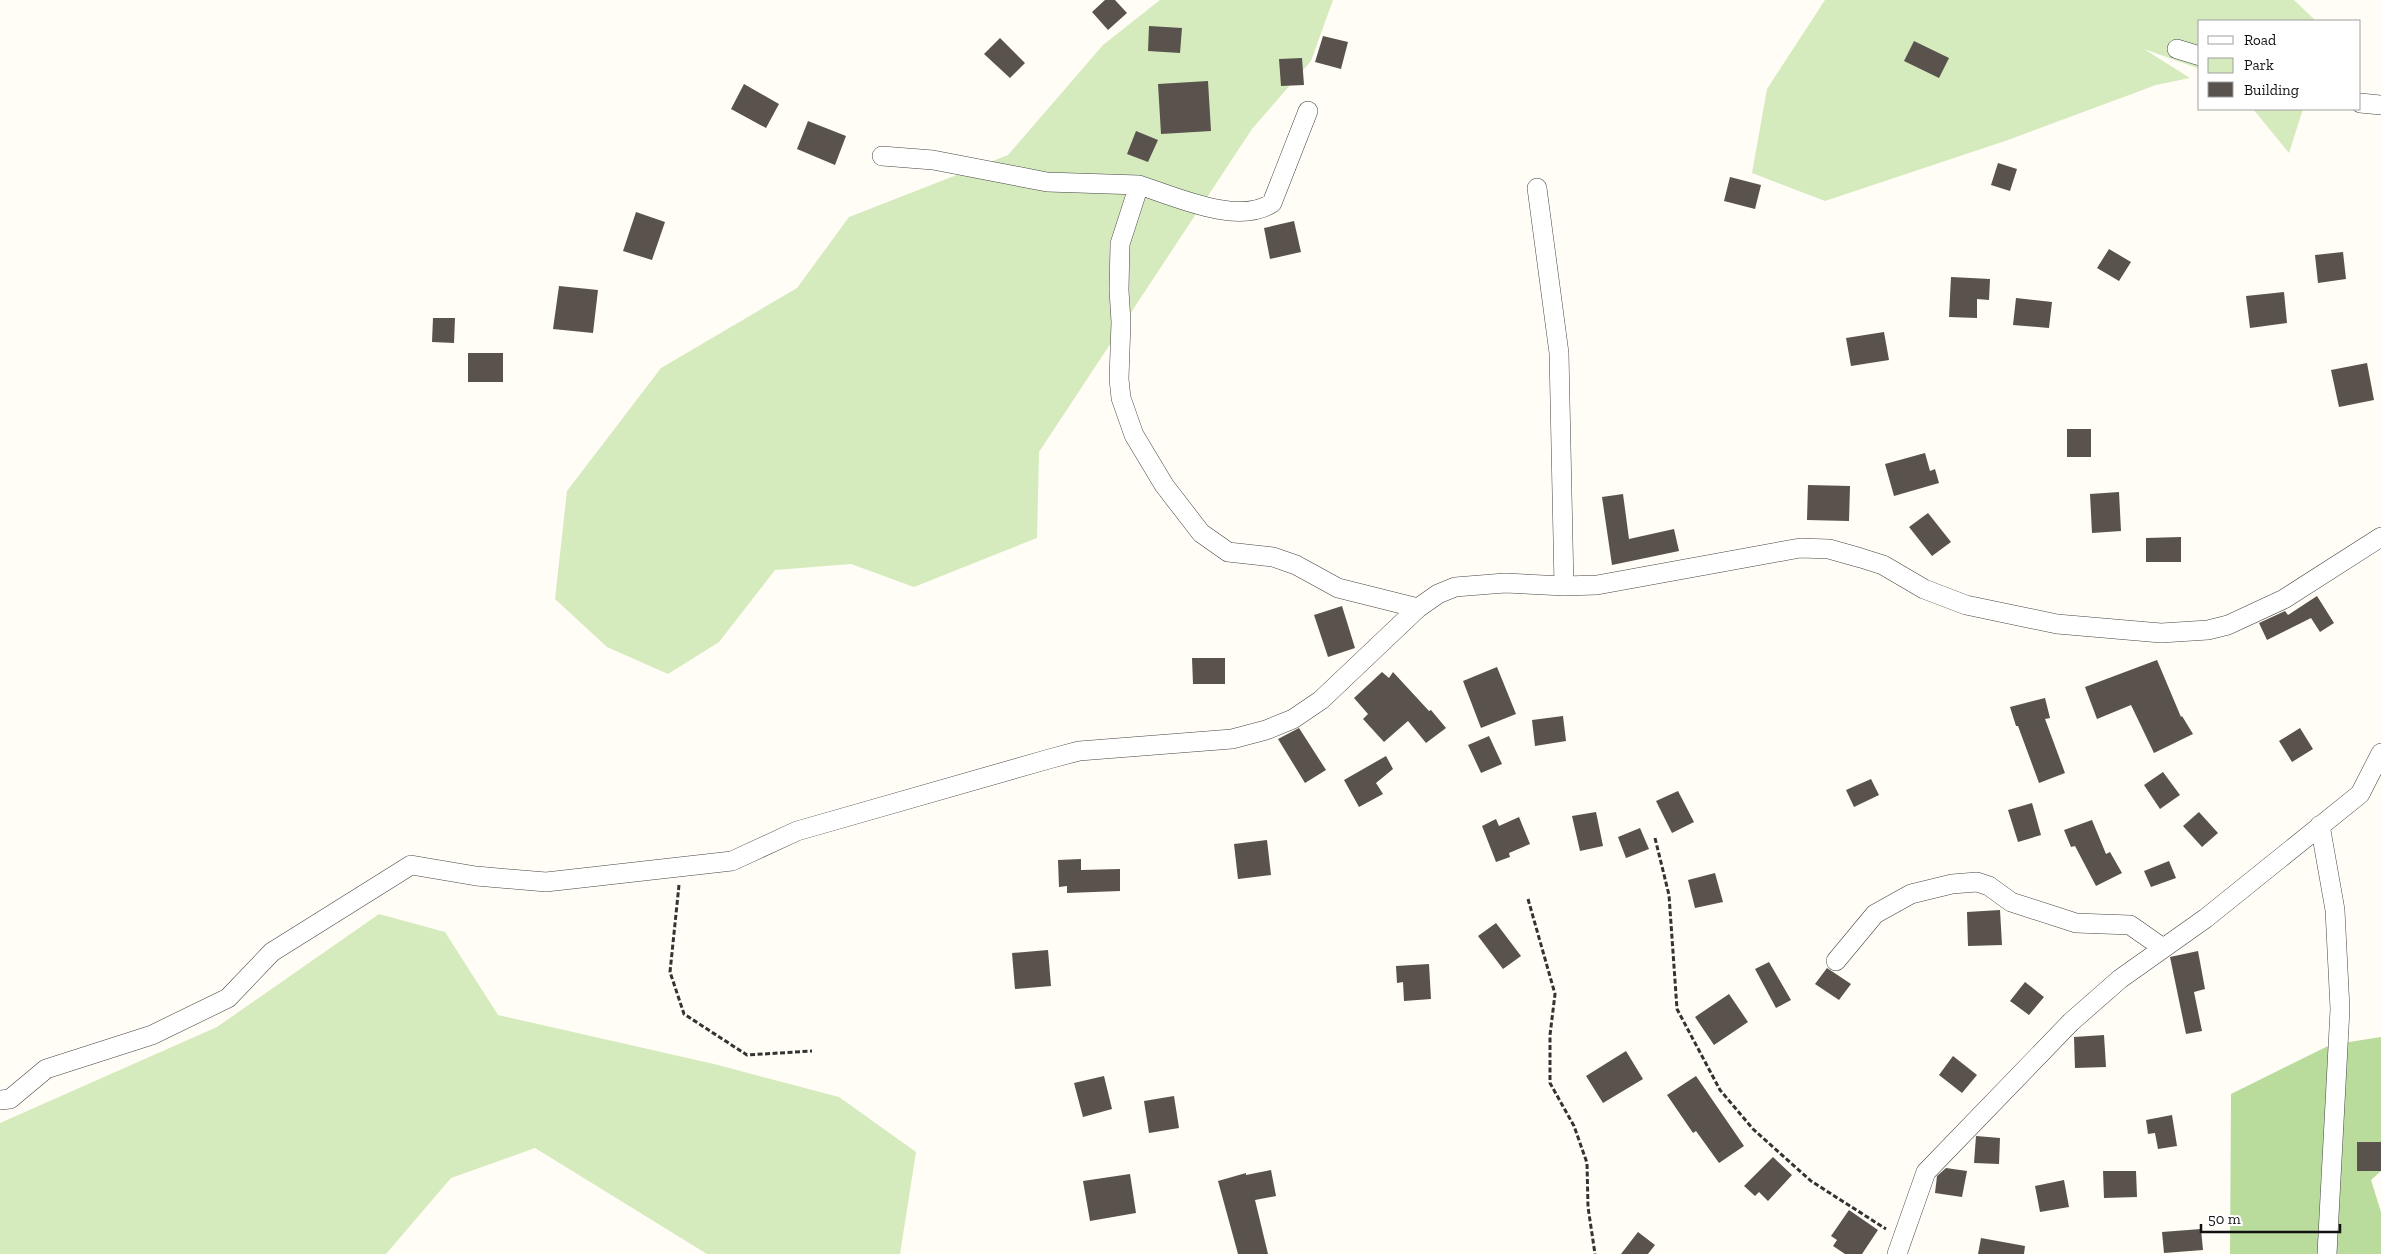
<svg xmlns="http://www.w3.org/2000/svg" width="2381" height="1254" font-family="'Zilla Slab',serif">
	<style>
		.green { fill: #d5ebbd }
		.forest { fill: #b9dc9c }
		.building { fill: #5a524d }
		.lines { fill: none; stroke-linecap: round; stroke-linejoin: round }
		.minor-casing { stroke: #444; stroke-width: 20 }
		.path { stroke: #333; stroke-width: 3; stroke-dasharray: 5 2.5; stroke-linecap: butt }
		.minor { stroke: #fff; stroke-width: 19 }
	</style>
	<rect width="100%" height="100%" fill="#fffdf5"/>
	<path class="green" d="M1160,0H1333L1311,61L1252,129L1039,452L1037,538L914,587L851,564L775,570L719,642L668,674L607,647L555,599L567,491L661,368L797,288L849,217L1008,155L1103,45Z
		M1825,0H2294L2316,21H2200V69L2144,49L2190,78L2156,85L2008,140L1825,201L1752,173L1767,89Z
		M2253,109H2303L2289,153Z
		M379,914L445,932L498,1015L714,1064L839,1097L916,1152L900,1254H707L535,1148L451,1178L386,1254H0V1123L217,1027Z"/>
	<path class="forest" d="M2381,1037V1171L2371,1180L2381,1212V1254H2230L2231,1094L2330,1045Z"/>
	<path class="building" d="M1105,0H1115L1127,13L1108,30L1092,12Z
		M1149,26L1182,28L1180,53L1148,51Z
		M1323,36L1348,42L1341,69L1315,62Z
		M1000,38L1025,63L1010,78L984,54Z
		M1914,41L1949,58L1939,78L1904,61Z
		M1302,58L1304,85L1281,86L1279,59Z
		M1208,81L1211,131L1161,134L1158,84Z
		M744,84L779,104L766,128L731,109Z
		M808,121L846,136L835,165L797,149Z
		M1136,131L1158,140L1148,162L1127,154Z
		M1998,163L2017,169L2010,191L1991,185Z
		M1730,177L1761,185L1755,209L1724,201Z
		M636,212L665,222L652,260L623,251Z
		M1294,221L1301,252L1270,259L1264,228Z
		M2109,249L2131,262L2119,281L2097,268Z
		M2343,252L2346,279L2318,283L2315,255Z
		M1951,277L1990,279L1989,300L1977,299V318L1949,317Z
		M559,286L598,290L593,333L553,329Z
		M2284,292L2287,323L2250,328L2246,296Z
		M2016,298L2052,302L2049,328L2013,325Z
		M433,318H455L454,343L432,342Z
		M1884,332L1889,360L1851,366L1846,338Z
		M468,353H503V382H468Z
		M2367,363L2374,400L2339,407L2331,370Z
		M2067,429H2091V457H2067Z
		M1925,453L1930,471L1935,469L1939,483L1894,496L1885,464Z
		M1808,485L1850,486L1849,521L1807,520Z
		M2119,492L2121,531L2092,533L2090,494Z
		M1623,494L1629,539L1674,529L1679,551L1612,565L1602,497Z
		M1928,513L1951,542L1932,556L1909,527Z
		M2181,537V562H2146V538Z
		M2317,596L2334,623L2320,632L2311,618L2267,640L2259,623L2285,611L2288,615Z
		M1342,606L1355,648L1328,657L1314,615Z
		M1192,658H1225V684H1193Z
		M2157,660L2181,717L2182,716L2193,734L2154,753L2131,705L2097,719L2085,687Z
		M1497,667L1516,714L1481,728L1463,681Z
		M1382,672L1389,678L1393,672L1429,711L1431,710L1446,728L1426,743L1408,721L1384,742L1363,719L1368,714L1354,698Z
		M2045,698L2050,718L2045,719L2065,773L2039,783L2018,726H2016L2010,707Z
		M1563,716L1566,741L1535,746L1532,720Z
		M1299,728L1326,770L1305,783L1278,739Z
		M2300,728L2313,749L2292,762L2279,741Z
		M1489,736L1502,764L1481,773L1468,745Z
		M1386,756L1393,769L1376,783L1383,794L1359,807L1344,780Z
		M2163,772L2180,795L2160,809L2144,785Z
		M1871,779L1879,795L1854,807L1846,790Z
		M1678,791L1694,822L1672,833L1656,801Z
		M2032,803L2041,835L2018,842L2008,810Z
		M1596,812L1603,846L1580,851L1572,816Z
		M2199,812L2218,833L2202,847L2183,826Z
		M1519,817L1530,844L1509,853L1510,857L1496,862L1482,826L1496,819L1499,826Z
		M2092,820L2106,854L2110,852L2122,873L2096,886L2075,846L2071,847L2064,830Z
		M1640,828L1649,849L1626,858L1618,837Z
		M1267,840L1271,875L1238,879L1234,844Z
		M1081,859V870L1120,869V891L1067,893V886L1059,887L1058,860Z
		M2169,861L2176,878L2151,887L2144,871Z
		M1715,873L1723,902L1695,908L1688,880Z
		M2000,910L2002,945L1968,946L1967,912Z
		M1496,923L1521,956L1503,969L1478,936Z
		M1048,950L1051,986L1015,989L1012,953Z
		M2198,951L2205,989L2194,992L2202,1031L2186,1034L2170,957Z
		M1769,962L1791,1000L1776,1008L1755,969Z
		M1429,964L1431,999L1404,1001L1403,982L1397,983L1396,966Z
		M1827,968L1851,984L1839,1000L1815,984Z
		M2025,982L2044,997L2029,1015L2010,1001Z
		M1729,994L1748,1022L1714,1045L1695,1017Z
		M2104,1035L2106,1067L2075,1068L2074,1037Z
		M1626,1051L1643,1079L1603,1103L1586,1076Z
		M1953,1056L1977,1075L1962,1093L1939,1075Z
		M1104,1076L1112,1109L1083,1117L1074,1083Z
		M1696,1076L1744,1146L1719,1163L1696,1131L1693,1133L1667,1095Z
		M1174,1096L1179,1128L1149,1133L1144,1101Z
		M2172,1115L2177,1146L2158,1149L2155,1133L2148,1134L2146,1120Z
		M1976,1136L2000,1138L1999,1164L1974,1163Z
		M2357,1142H2381V1171H2357Z
		M1773,1157L1792,1175L1768,1201L1759,1192L1755,1196L1744,1186Z
		M1946,1168L1967,1171L1962,1197L1935,1193L1937,1176Z
		M1271,1170L1276,1196L1255,1200L1268,1254H1238L1218,1181L1246,1173V1175Z
		M2103,1171H2136L2137,1197L2104,1198Z
		M1130,1174L1136,1213L1090,1221L1083,1181Z
		M2064,1180L2069,1207L2040,1212L2035,1186Z
		M1849,1210L1878,1230L1862,1254H1845L1833,1246L1837,1240L1831,1236Z
		M2201,1229L2203,1250L2164,1253L2162,1232Z
		M1638,1232L1655,1245L1648,1254H1621Z
		M1981,1238L2025,1246L2024,1254H1978Z"/>
	<g class="lines">
		<g class="minor-casing">
			<path id="minor" d="M2177,49L2200,56
				M2360,103L2381,105
				M1308,111L1272,203C1238,226 1174,196 1139,185L1120,244L1119,290L1121,322L1119,379L1121,398L1134,435L1164,485L1201,533L1228,552L1273,557L1296,565L1338,588L1418,608
				M882,156L933,160L1047,182L1139,185
				M1537,188L1559,353L1564,586
				M2320,825L2335,910L2340,1009L2327,1254
				M1836,961L1875,914L1911,894L1952,884L1977,882L1989,886L2011,902L2076,923L2130,925L2163,948
				M0,1100L10,1099L46,1069L152,1035L228,998L272,952L411,865L476,876L546,882L732,861L797,831L1049,759L1079,751L1232,739L1266,730L1293,719L1321,700L1418,608L1438,594L1455,587L1505,583L1564,586L1597,585L1800,548L1829,549L1861,558L1883,565L1924,589L1966,605L2057,624L2161,633L2208,630L2228,625L2284,599L2381,537
				M1897,1254L1926,1172L2071,1022L2120,979L2206,918L2360,794L2381,753"/>
		</g>
		<path class="path" d="M1655,838L1669,895L1677,1009L1720,1090L1753,1129L1811,1181L1886,1229
			M679,885L670,972L684,1014L747,1055L812,1051
			M1528,899L1555,994L1550,1035V1083L1574,1126L1587,1163L1588,1207L1595,1254"/>
		<use href="#minor" class="minor"/>
	</g>
	<rect x="2198" y="20" width="162" height="90" fill="#ffffff" stroke="#a0a0a0"/>
	<rect x="2208" y="36" width="25" height="8" fill="#ffffff" stroke="#a0a0a0"/>
	<text x="2244" y="45" font-size="15" fill="#111111">Road</text>
	<rect x="2208" y="58" width="25" height="15" fill="#d5ebbd" stroke="#a0a0a0"/>
	<text x="2244" y="70" font-size="15" fill="#111111">Park</text>
	<rect x="2208" y="82" width="25" height="15" fill="#5a524d" stroke="#a0a0a0"/>
	<text x="2244" y="95" font-size="15" fill="#111111">Building</text>
	<path d="M2201 1224v8h139v-8" fill="none" stroke="#111111" stroke-width="2.5"/>
	<text x="2208" y="1224" font-size="15" fill="#111111" stroke="#ffffff" stroke-width="4" paint-order="stroke">50 m</text>
</svg>
